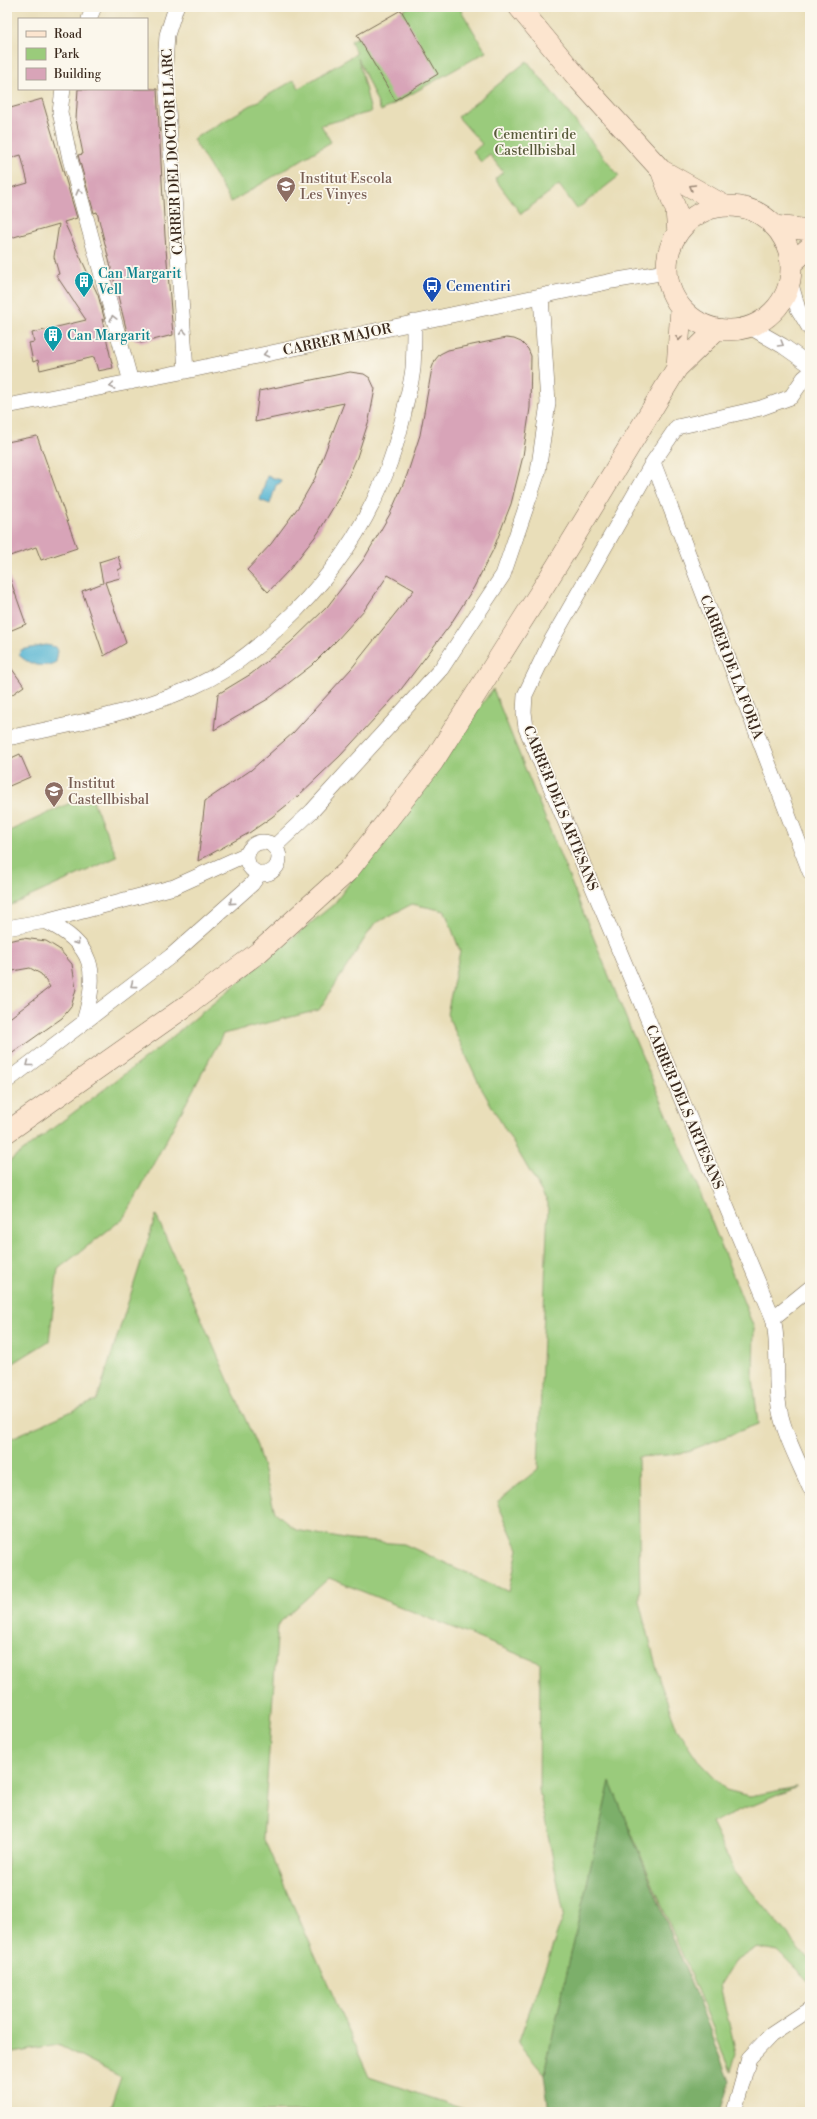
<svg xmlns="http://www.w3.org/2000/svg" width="817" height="2119" font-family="'Libre Bodoni',serif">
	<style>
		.green { fill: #9acb7b; stroke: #6a7a4c }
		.forest { fill: #7baf6b; stroke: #5b6c44 }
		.water { fill: #54b5d3; stroke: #487078 }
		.building { fill: #d8a4b8 }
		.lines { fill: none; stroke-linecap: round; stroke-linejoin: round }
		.street-casing { stroke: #786954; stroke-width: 16 }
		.secondary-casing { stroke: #786954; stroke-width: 22 }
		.street { stroke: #fff; stroke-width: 15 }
		.secondary { stroke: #fce5cf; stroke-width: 21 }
		.oneway { stroke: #9c8876 }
		.oneway2 { stroke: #a79f9a }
		.labels { text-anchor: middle; stroke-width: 3.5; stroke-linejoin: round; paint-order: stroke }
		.park-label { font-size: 14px; fill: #585a3a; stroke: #fbf7ec }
		.street-label { font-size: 14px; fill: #3b2a1e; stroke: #fbf7ec }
		.education-label { font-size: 14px; fill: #785e54; stroke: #fbf7ec; text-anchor: start }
		.culture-label { font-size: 14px; fill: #0d838f; stroke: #fbf7ec; text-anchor: start }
		.transit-label { font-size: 14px; fill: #164399; stroke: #fbf7ec; text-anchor: start }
	</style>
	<rect width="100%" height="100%" fill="#fbf7ec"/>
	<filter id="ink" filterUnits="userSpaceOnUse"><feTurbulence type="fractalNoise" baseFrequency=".025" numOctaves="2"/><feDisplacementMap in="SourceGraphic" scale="8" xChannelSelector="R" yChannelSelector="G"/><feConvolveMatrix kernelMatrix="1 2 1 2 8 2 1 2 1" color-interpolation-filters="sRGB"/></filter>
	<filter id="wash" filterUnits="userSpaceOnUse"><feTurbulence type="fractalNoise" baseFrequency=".012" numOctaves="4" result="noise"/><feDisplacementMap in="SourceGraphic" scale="16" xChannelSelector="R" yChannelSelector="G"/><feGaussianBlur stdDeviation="0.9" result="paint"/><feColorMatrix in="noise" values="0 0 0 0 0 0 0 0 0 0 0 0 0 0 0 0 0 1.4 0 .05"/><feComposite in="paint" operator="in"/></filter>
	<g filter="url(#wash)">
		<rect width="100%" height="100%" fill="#e9deb9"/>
		<path class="green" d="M409,7H459L486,52L381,111L358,58L371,112L321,125L331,142L231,202L193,139L294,80L299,88L356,54L351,41Z
			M527,61L619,176L577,209L559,185L521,214L495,179L503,172L490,155L481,162L473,152L482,144L458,117Z
			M493,689L630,1028L693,1175L754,1328L753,1379L758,1424L681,1454L638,1457L640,1601L660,1682L677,1729L700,1763L726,1790L750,1796L797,1787L711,1823L735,1872L810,1961V1984L777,1951L757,1947L734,1962L720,1985L736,2054L731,2071L610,1782L544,2074L518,2043L564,1914L539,1790L540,1663L329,1578L278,1624L263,1837L369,2077L472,2112H109L121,2077L58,2045L7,2054V1440L97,1400L156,1215L257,1446L275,1512L296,1530L350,1540L404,1544L509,1592L518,1549L497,1502L538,1469L548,1203L480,1086L447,1014L460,951L445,911L412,904L374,924L319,1010L223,1034L125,1217L58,1269L49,1341L7,1367V1163L160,1047L334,904Z
			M90,794L117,857L7,907V832Z"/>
		<path class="forest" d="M610,1781L730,2080L720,2112H549L544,2074Z"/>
		<path class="water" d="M267,476L281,480L280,483L276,485L270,504L260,500Z
			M46,645L56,647L58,651L56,662C44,669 29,665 19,655L21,650Z"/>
		<g id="blocks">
			<path class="building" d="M401,10L438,74L395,100L357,35Z
				M78,89H157L165,236L173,335L141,343L128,336L97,212L94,213L78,155L83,154L76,119Z
				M42,99L77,218L64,222L98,295L105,321L102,319L113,368L98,371L94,357L40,370L38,360L33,362L29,343L34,342L32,333L86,320L56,275L59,274L54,257L59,224L7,239V189L28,183L21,155L7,159V109Z
				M506,338L514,339L521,342L528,349L531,356L530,408L523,456L511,504L493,550L474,587L450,625L399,692L340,756L298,796L272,817L249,833L198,861L205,801L251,770L293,733L351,669L414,590L388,575L365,609L337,640L312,665L268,699L214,730L218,694L251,674L291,642L327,607L364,559L390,514L407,475L420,435L432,368L435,360L440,354L448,350Z
				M350,372L364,374L370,378L375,389L369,420L357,457L340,496L318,533L290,569L268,592L247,570L271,544L299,506L315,478L344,403L255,422L259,391Z
				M37,436L77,548L41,560L36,547L7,557V442Z
				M118,556L122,568L118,570L120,578L105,582L126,643L104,656L82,591L103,583L99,562Z
				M7,576H9L26,624L7,632Z
				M7,662L24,686L7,698Z
				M20,754L30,777L7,787V760Z
				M23,938L46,941L59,949L72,964L76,989L71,1007L62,1018L7,1057V1020L50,987L41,974L30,968L7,972V941Z"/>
		</g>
	</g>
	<g filter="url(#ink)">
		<use href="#blocks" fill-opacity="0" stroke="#786954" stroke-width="1"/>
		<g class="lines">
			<g class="street-casing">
				<path id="street" d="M176,7L167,35L165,65L186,371
					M89,19L94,7
					M63,89L60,112L70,159L131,382
					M790,281L798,309L810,329
					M750,327L783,346L810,365
					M810,373L804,378L791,397L761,408L677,427L653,462L550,643L525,695L524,712L526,728L532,742L773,1318C780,1347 774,1378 779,1407C784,1435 799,1462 810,1488
					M7,406L186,371L612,281L666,272
					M653,462L810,872
					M7,738C70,725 134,713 193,687C225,673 255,650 280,626C346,565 389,491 406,403C409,391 412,379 413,368C414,353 414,337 414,322
					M247 858a16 16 0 1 1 32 0a16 16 0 1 1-32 0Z
					M274,847L312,811L441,669L503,575L538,472L548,403L541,296
					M45,921C94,944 99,972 84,1021
					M7,928L45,921L174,887L247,854
					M7,1081L171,956L252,884L259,874
					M773,1318L810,1288
					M734,2112L749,2058L771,2035L810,2009"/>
			</g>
			<g class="secondary-casing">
				<path id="secondary" d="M519,7L580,81L661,170L723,205
					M661,170L676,210L678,233
					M667 268a62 62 0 1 1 124 0a62 62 0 1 1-124 0Z
					M774,226L810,230
					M791,264L810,247
					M677,368L681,308
					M7,1132L189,1004L259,952L348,871L433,762L556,567L677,368L717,329"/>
			</g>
			<use href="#street" class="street"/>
			<use href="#secondary" class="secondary"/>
		</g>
		<defs><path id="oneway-chevron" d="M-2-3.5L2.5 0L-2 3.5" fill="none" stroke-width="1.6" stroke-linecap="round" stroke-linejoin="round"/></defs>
		<g class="oneway">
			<use href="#oneway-chevron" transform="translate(692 187) rotate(-150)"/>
			<use href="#oneway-chevron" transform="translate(679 338) rotate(93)"/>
		</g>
		<g class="oneway2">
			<use href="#oneway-chevron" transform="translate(79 192) rotate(-105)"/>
			<use href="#oneway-chevron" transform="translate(113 318) rotate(-105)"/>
			<use href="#oneway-chevron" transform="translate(183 332) rotate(-94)"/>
			<use href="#oneway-chevron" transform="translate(781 344) rotate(31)"/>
			<use href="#oneway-chevron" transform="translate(266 354) rotate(168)"/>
			<use href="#oneway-chevron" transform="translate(112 386) rotate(169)"/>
			<use href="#oneway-chevron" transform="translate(232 902) rotate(138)"/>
			<use href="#oneway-chevron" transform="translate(77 942) rotate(51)"/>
			<use href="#oneway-chevron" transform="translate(133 985) rotate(143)"/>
			<use href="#oneway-chevron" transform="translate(29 1064) rotate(142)"/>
		</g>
	</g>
	<defs>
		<g id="school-pin" transform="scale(1)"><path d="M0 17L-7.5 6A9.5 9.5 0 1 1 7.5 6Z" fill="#8d6e63" stroke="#fbf7ec"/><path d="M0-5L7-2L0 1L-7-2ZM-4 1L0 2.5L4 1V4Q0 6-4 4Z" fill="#fff"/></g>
		<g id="building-pin" transform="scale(1)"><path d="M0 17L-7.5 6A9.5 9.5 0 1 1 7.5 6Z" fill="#0f9aa8" stroke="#fbf7ec"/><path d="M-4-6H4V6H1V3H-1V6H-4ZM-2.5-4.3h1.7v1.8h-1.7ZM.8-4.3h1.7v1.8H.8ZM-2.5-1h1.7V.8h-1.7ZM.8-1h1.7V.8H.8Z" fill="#fff"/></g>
		<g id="bus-pin" transform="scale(1)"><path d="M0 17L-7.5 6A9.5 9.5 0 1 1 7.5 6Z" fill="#1a4fb4" stroke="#fbf7ec"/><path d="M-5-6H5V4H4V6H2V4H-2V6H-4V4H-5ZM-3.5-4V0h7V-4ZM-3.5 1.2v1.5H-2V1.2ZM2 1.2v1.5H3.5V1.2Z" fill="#fff"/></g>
	</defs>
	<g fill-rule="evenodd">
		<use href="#school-pin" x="286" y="186"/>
		<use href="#building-pin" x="84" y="281"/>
		<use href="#bus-pin" x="432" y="286"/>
		<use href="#building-pin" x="53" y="335"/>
		<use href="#school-pin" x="54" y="791"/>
	</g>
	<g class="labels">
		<g class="park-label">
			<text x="535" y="139">Cementiri de<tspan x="535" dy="16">Castellbisbal</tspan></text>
		</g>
		<g class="street-label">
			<text transform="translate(172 152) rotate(-93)" y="5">CARRER DEL DOCTOR LLARC</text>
			<text transform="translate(337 339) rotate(-12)" y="5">CARRER MAJOR</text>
			<text transform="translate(732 667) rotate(69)" y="5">CARRER DE LA FORJA</text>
			<text transform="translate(561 808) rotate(68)" y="5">CARRER DELS ARTESANS</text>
			<text transform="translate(685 1107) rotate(67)" y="5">CARRER DELS ARTESANS</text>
		</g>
		<g class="education-label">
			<text x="300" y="183">Institut Escola<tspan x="300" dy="16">Les Vinyes</tspan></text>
			<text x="68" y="788">Institut<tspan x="68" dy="16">Castellbisbal</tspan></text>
		</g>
		<g class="culture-label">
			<text x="98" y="278">Can Margarit<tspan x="98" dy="16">Vell</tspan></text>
			<text x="67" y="340">Can Margarit</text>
		</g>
		<g class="transit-label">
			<text x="446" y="291">Cementiri</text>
		</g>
	</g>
	<rect width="817" height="2119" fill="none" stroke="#fbf7ec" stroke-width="24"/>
	<rect x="18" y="18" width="130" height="72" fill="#fbf7ec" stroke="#aea59a"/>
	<rect x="26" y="31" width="20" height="6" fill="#fce5cf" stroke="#aea59a"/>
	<text x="54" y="38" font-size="12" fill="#3b2a1e">Road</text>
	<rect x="26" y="48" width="20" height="12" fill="#9acb7b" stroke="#aea59a"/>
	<text x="54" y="58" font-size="12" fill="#3b2a1e">Park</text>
	<rect x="26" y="68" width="20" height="12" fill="#d8a4b8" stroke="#aea59a"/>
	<text x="54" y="78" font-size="12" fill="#3b2a1e">Building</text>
</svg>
